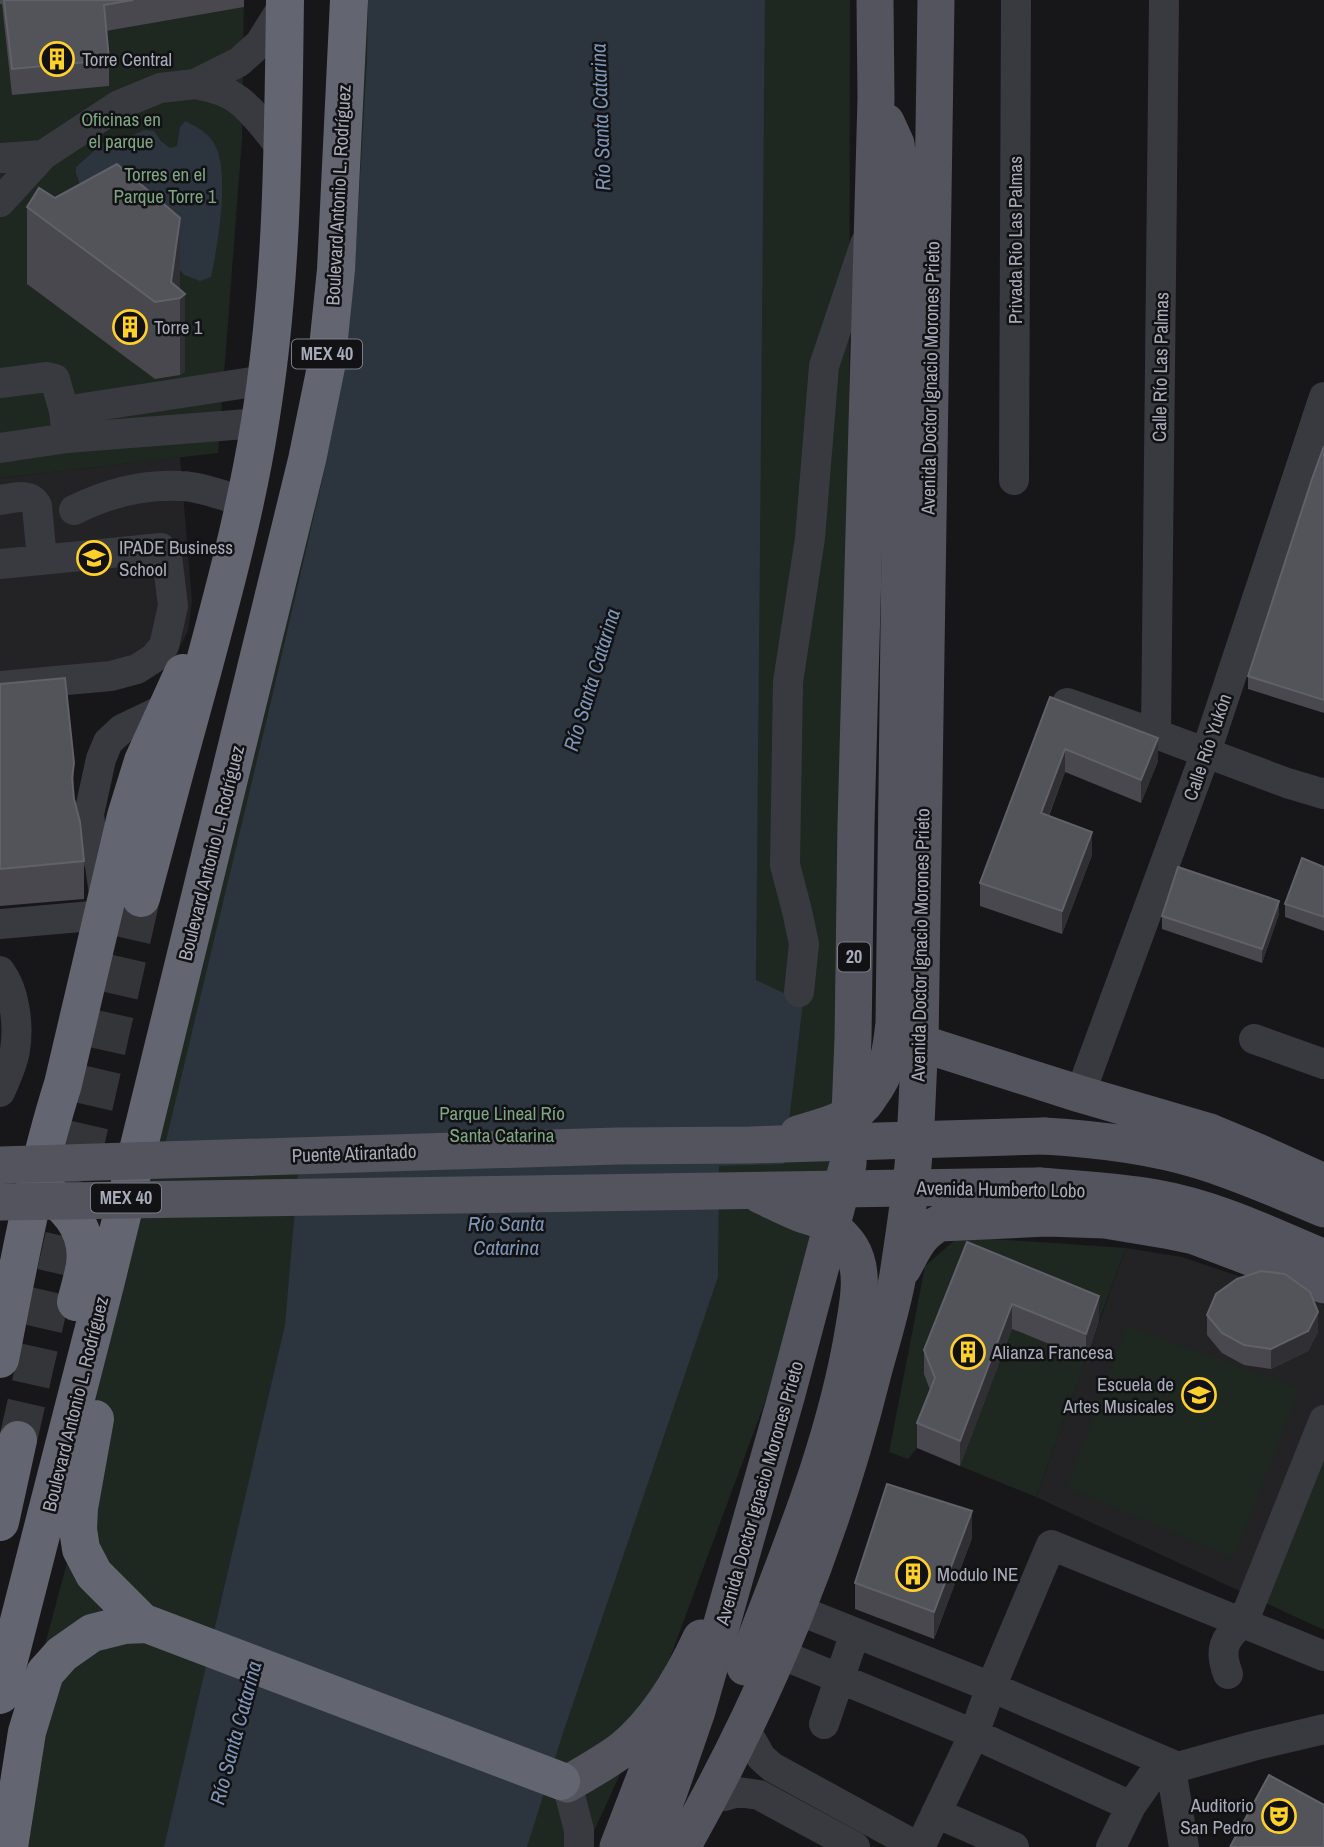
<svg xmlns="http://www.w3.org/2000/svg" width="1324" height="1847" font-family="'Archivo Narrow',sans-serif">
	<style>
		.built { fill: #232326 }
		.green { fill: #1e2720 }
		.water { fill: #2c343e }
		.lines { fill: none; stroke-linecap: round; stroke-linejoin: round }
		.highway-tunnel { stroke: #343539; stroke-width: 38; stroke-dasharray: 38 19; stroke-linecap: butt }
		.minor { stroke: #393a40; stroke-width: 30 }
		.major { stroke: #53545d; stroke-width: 37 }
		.highway { stroke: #636570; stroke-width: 38 }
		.major-bridge { stroke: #53545d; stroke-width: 37 }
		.wall { fill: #48484e }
		.shaded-wall { fill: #303034 }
		.building { fill: #53535a; stroke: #606169; stroke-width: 2 }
		.labels { text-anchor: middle; stroke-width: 5; stroke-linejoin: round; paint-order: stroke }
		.shield { fill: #121214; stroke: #7b7d88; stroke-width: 2 }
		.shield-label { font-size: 18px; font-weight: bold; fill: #a8abba }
		.poi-label { font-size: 19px; fill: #a8abba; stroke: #121214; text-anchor: start }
		.park-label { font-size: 19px; fill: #7ea685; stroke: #121214 }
		.street-label { font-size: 19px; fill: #a8abba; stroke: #121214 }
		.water-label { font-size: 21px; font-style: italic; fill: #7d95b7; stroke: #121214 }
	</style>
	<rect width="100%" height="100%" fill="#171719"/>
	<path class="built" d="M180,457L192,601L188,631L176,654L45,694L0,720V478Z
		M1126,1248L1182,1257L1324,1305V1430L1257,1599L1036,1497Z"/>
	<path class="green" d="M0,0H244L242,139L218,453L0,478Z
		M344,0H850L849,568L839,1159L782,1356L658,1690L587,1847H6L37,1674L71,1548L105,1346L325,396Z
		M977,1238L1126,1248L1099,1321L967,1267L935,1403L917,1448L908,1459L889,1452L925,1266L956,1239Z
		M1126,1326L1300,1388L1234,1558L1067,1488Z
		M1012,1329L1086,1359L1036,1497L960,1466Z
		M1324,1430V1630L1257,1599Z"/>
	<path class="water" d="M368,0H765L756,980L803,1002L784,1164L719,1166L718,1277L562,1736L527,1847H164L285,1325L298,1173L158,1174L268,714L325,468L354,282L367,59Z
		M185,121C196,126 210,134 215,145C230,173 218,245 211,277L200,281L184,275L159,243L80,185L76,173V167L103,143L124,139L144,130L154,131L161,141L170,148L177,146L180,127Z"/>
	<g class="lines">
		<path class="highway-tunnel" d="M18,1440L141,898"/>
		<path class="minor" d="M195,84C209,87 225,90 237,99C255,112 269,133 283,150
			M0,158L43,155
			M0,202L43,155L119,105L160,88L195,84L239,62L260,43L285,3
			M0,383L47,377L55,379L64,411L67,438L0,448
			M64,411L266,380
			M67,438L260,423
			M1014,480L1016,0
			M0,500C13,498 30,492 37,506L42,560
			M74,510C108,493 143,484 181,486C198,486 228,497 245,502
			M0,564L161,548L167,556L173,606L164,646L154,658L137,669L111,676L0,686
			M1067,703L1156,734L1287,783L1324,794
			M1156,734L1164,0
			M104,893L100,866L91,832L89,814L101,759L108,742L122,729L166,708
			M0,924L103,915
			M0,971C15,991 19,1025 15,1050C13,1064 6,1079 0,1092
			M799,992L804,944L797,911L785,865L788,682L810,538L824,366L865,244
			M1254,1039L1324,1064
			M1080,1094L1206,752L1324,397
			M798,1610L991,1687L1178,1767
			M780,1654L974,1734L1131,1806
			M1228,1674C1219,1651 1223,1638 1243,1623L1324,1420
			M824,1724L855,1633
			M752,1741L761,1757L772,1767L918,1847
			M1171,1769L1184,1847
			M567,1784L579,1830V1847
			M724,1796L738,1792L759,1795L855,1847
			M936,1813L1014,1847
			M920,1847L974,1734L991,1687L1051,1545L1324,1656
			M1111,1847L1131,1806L1152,1776L1178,1767L1253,1746L1324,1729"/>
		<path class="major" d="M886,122L896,144L901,179L902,391
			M920,1043L1080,1094L1210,1132L1258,1152L1324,1182
			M1044,1136C1096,1139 1148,1145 1198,1160C1241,1173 1283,1192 1324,1209
			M1039,1186C1078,1189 1117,1191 1156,1198C1214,1208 1270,1235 1324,1258
			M903,1268C914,1248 919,1233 940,1223L1047,1218L1105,1220L1165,1230L1194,1236L1324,1285
			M561,1781L567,1784C586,1773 606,1762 623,1749C658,1720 682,1679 701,1638
			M618,1847L672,1707
			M647,1847L669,1792L697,1711L787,1394L848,1164L853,1038L856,824L876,98L875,0
			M682,1847C767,1697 830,1545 872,1377C881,1343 892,1309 898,1275C903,1242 908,1208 912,1175C917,1131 917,1087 920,1043L936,0"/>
		<path class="highway" d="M141,898C161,822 182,745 203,669C225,587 247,505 260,422C283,282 283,141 285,0
			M36,1185C65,1203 90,1228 85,1265C83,1277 79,1290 76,1302
			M0,1359C18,1267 35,1173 63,1084L126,816L143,761L183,673
			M95,1419L79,1508L78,1529L81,1549L94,1574L143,1623
			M0,1522L18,1440
			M0,1695L106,1281L307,460L326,367L336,270L349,0
			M9,1847L27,1732L45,1673L62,1654L92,1633L124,1625L147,1624L561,1781"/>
		<path class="major-bridge" d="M798,1134C817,1128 840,1123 855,1112C862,1108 866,1102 870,1096C888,1072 891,1052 894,1023L902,391
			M0,1165L618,1146L750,1145L1044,1136
			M0,1202L1039,1186
			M745,1667C787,1556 835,1445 854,1327C858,1302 865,1271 851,1248C844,1237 832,1226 819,1220C813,1217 806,1216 799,1213C786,1208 773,1201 760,1195"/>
	</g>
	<path class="wall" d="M0,0H244V7L106,31L109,60V86L12,95L2,4H0Z
		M27,207L180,289L185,294V371L180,375L155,379L27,284Z
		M1324,446V713L1248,689V676Z
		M0,684L74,798L84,861V899L0,906Z
		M1050,697L1158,761L1141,803L1065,772L1049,816L1092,855L1062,934L980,906V883Z
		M1324,867V931L1285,917V904Z
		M1279,914L1262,963L1162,929V916Z
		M967,1242L1099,1321L1086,1359L1012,1329L960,1466L917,1448V1423L930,1390L924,1374V1350Z
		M1207,1315L1318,1332L1308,1351L1271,1369L1244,1365L1222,1353L1207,1335Z
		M972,1538L934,1639L855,1609V1583Z"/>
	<path class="shaded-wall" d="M180,218V295L171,282Z
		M185,294V371L180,375V298Z
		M1158,738V761L1141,803V780Z
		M1065,749V772L1041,836V813Z
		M74,763V801L72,778Z
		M1092,832V855L1062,934V911Z
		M1279,901V914L1262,963V949Z
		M1099,1296V1321L1086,1359V1334Z
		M1012,1304V1329L960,1466V1441Z
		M1318,1312V1332L1308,1351L1271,1369V1349Z
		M972,1511V1538L934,1639V1612Z"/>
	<path class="building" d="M4,0H133L104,5L109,60L12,69Z
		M117,164L180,218L171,282L185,294L180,298L155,302L27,207L39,188L55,198Z
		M1324,446V700L1248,676L1312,479Z
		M65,678L74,763L72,778L74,799L80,822L84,861L0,869V684Z
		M1050,697L1158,738L1141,780L1065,749L1041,813L1092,832L1062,911L980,883Z
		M1302,858L1324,867V917L1285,904Z
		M1178,867L1279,901L1262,949L1162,916Z
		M967,1242L1099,1296L1086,1334L1012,1304L960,1441L917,1423L935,1378L924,1350Z
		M1261,1271L1285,1274L1310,1292L1318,1312L1308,1331L1271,1349L1244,1345L1222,1333L1207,1315L1216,1294L1237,1279Z
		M887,1484L972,1511L934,1612L855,1583Z
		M1269,1775L1324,1805V1847H1230Z"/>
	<defs>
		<g id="building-ring" transform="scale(1.75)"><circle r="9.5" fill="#121214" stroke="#fed02a" stroke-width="1.5"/><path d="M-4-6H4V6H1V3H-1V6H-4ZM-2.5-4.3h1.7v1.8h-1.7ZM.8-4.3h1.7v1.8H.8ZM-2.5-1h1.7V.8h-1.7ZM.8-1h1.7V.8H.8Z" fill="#fed02a"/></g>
		<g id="university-ring" transform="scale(1.75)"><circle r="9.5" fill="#121214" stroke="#fed02a" stroke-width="1.5"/><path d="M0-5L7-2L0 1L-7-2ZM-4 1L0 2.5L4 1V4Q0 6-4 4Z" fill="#fed02a"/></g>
		<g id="school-ring" transform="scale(1.75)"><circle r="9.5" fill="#121214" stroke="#fed02a" stroke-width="1.5"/><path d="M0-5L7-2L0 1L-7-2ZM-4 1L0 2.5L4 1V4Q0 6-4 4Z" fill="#fed02a"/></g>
		<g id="theatre-ring" transform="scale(1.75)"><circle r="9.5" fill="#121214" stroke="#fed02a" stroke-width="1.5"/><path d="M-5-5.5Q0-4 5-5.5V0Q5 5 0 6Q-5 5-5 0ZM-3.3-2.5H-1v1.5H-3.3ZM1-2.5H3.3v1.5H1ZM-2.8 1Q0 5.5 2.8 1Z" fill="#fed02a"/></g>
	</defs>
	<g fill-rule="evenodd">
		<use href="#building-ring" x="57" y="59"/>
		<use href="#building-ring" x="130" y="327"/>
		<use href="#university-ring" x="94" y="558"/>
		<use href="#building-ring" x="968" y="1352"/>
		<use href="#school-ring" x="1199" y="1395"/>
		<use href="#building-ring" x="913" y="1574"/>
		<use href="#theatre-ring" x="1279" y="1816"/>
	</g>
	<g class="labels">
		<g class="shield">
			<rect x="292" y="339.5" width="70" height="29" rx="5"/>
			<rect x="838" y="942.5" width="32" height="29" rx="5"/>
			<rect x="91" y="1183.5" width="70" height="29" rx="5"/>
		</g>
		<g class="shield-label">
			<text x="327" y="360">MEX 40</text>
			<text x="854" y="963">20</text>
			<text x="126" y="1204">MEX 40</text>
		</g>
		<g class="poi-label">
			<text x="82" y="66">Torre Central</text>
			<text x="154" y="334">Torre 1</text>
			<text x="119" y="554">IPADE Business<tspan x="119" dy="22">School</tspan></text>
			<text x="992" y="1359">Alianza Francesa</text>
			<text x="1174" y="1391" text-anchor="end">Escuela de<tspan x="1174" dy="22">Artes Musicales</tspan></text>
			<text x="937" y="1581">Modulo INE</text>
			<text x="1254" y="1812" text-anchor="end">Auditorio<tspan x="1254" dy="22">San Pedro</tspan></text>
		</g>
		<g class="park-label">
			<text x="121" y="126">Oficinas en<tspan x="121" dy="22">el parque</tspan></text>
			<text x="165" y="181">Torres en el<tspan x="165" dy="22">Parque Torre 1</tspan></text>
			<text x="502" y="1120">Parque Lineal Río<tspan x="502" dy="22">Santa Catarina</tspan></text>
		</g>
		<g class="street-label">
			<text transform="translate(338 195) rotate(-87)" y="7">Boulevard Antonio L. Rodríguez</text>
			<text transform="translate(1015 240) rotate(-90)" y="7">Privada Río Las Palmas</text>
			<text transform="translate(1160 367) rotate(-89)" y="7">Calle Río Las Palmas</text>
			<text transform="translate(930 378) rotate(-89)" y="7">Avenida Doctor Ignacio Morones Prieto</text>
			<text transform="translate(1207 747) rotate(-71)" y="7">Calle Río Yukón</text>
			<text transform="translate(211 853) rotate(-76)" y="7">Boulevard Antonio L. Rodríguez</text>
			<text transform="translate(920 945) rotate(-89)" y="7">Avenida Doctor Ignacio Morones Prieto</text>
			<text transform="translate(354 1153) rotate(-2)" y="7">Puente Atirantado</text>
			<text transform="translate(1001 1189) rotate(1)" y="7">Avenida Humberto Lobo</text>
			<text transform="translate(75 1404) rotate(-76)" y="7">Boulevard Antonio L. Rodríguez</text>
			<text transform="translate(759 1493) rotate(-74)" y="7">Avenida Doctor Ignacio Morones Prieto</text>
		</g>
		<g class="water-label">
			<text transform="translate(601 117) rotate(-92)" y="7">Río Santa Catarina</text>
			<text transform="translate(592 680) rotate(-73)" y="7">Río Santa Catarina</text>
			<text x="506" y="1231">Río Santa<tspan x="506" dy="24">Catarina</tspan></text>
			<text transform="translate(236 1733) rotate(-75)" y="7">Río Santa Catarina</text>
		</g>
	</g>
</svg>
